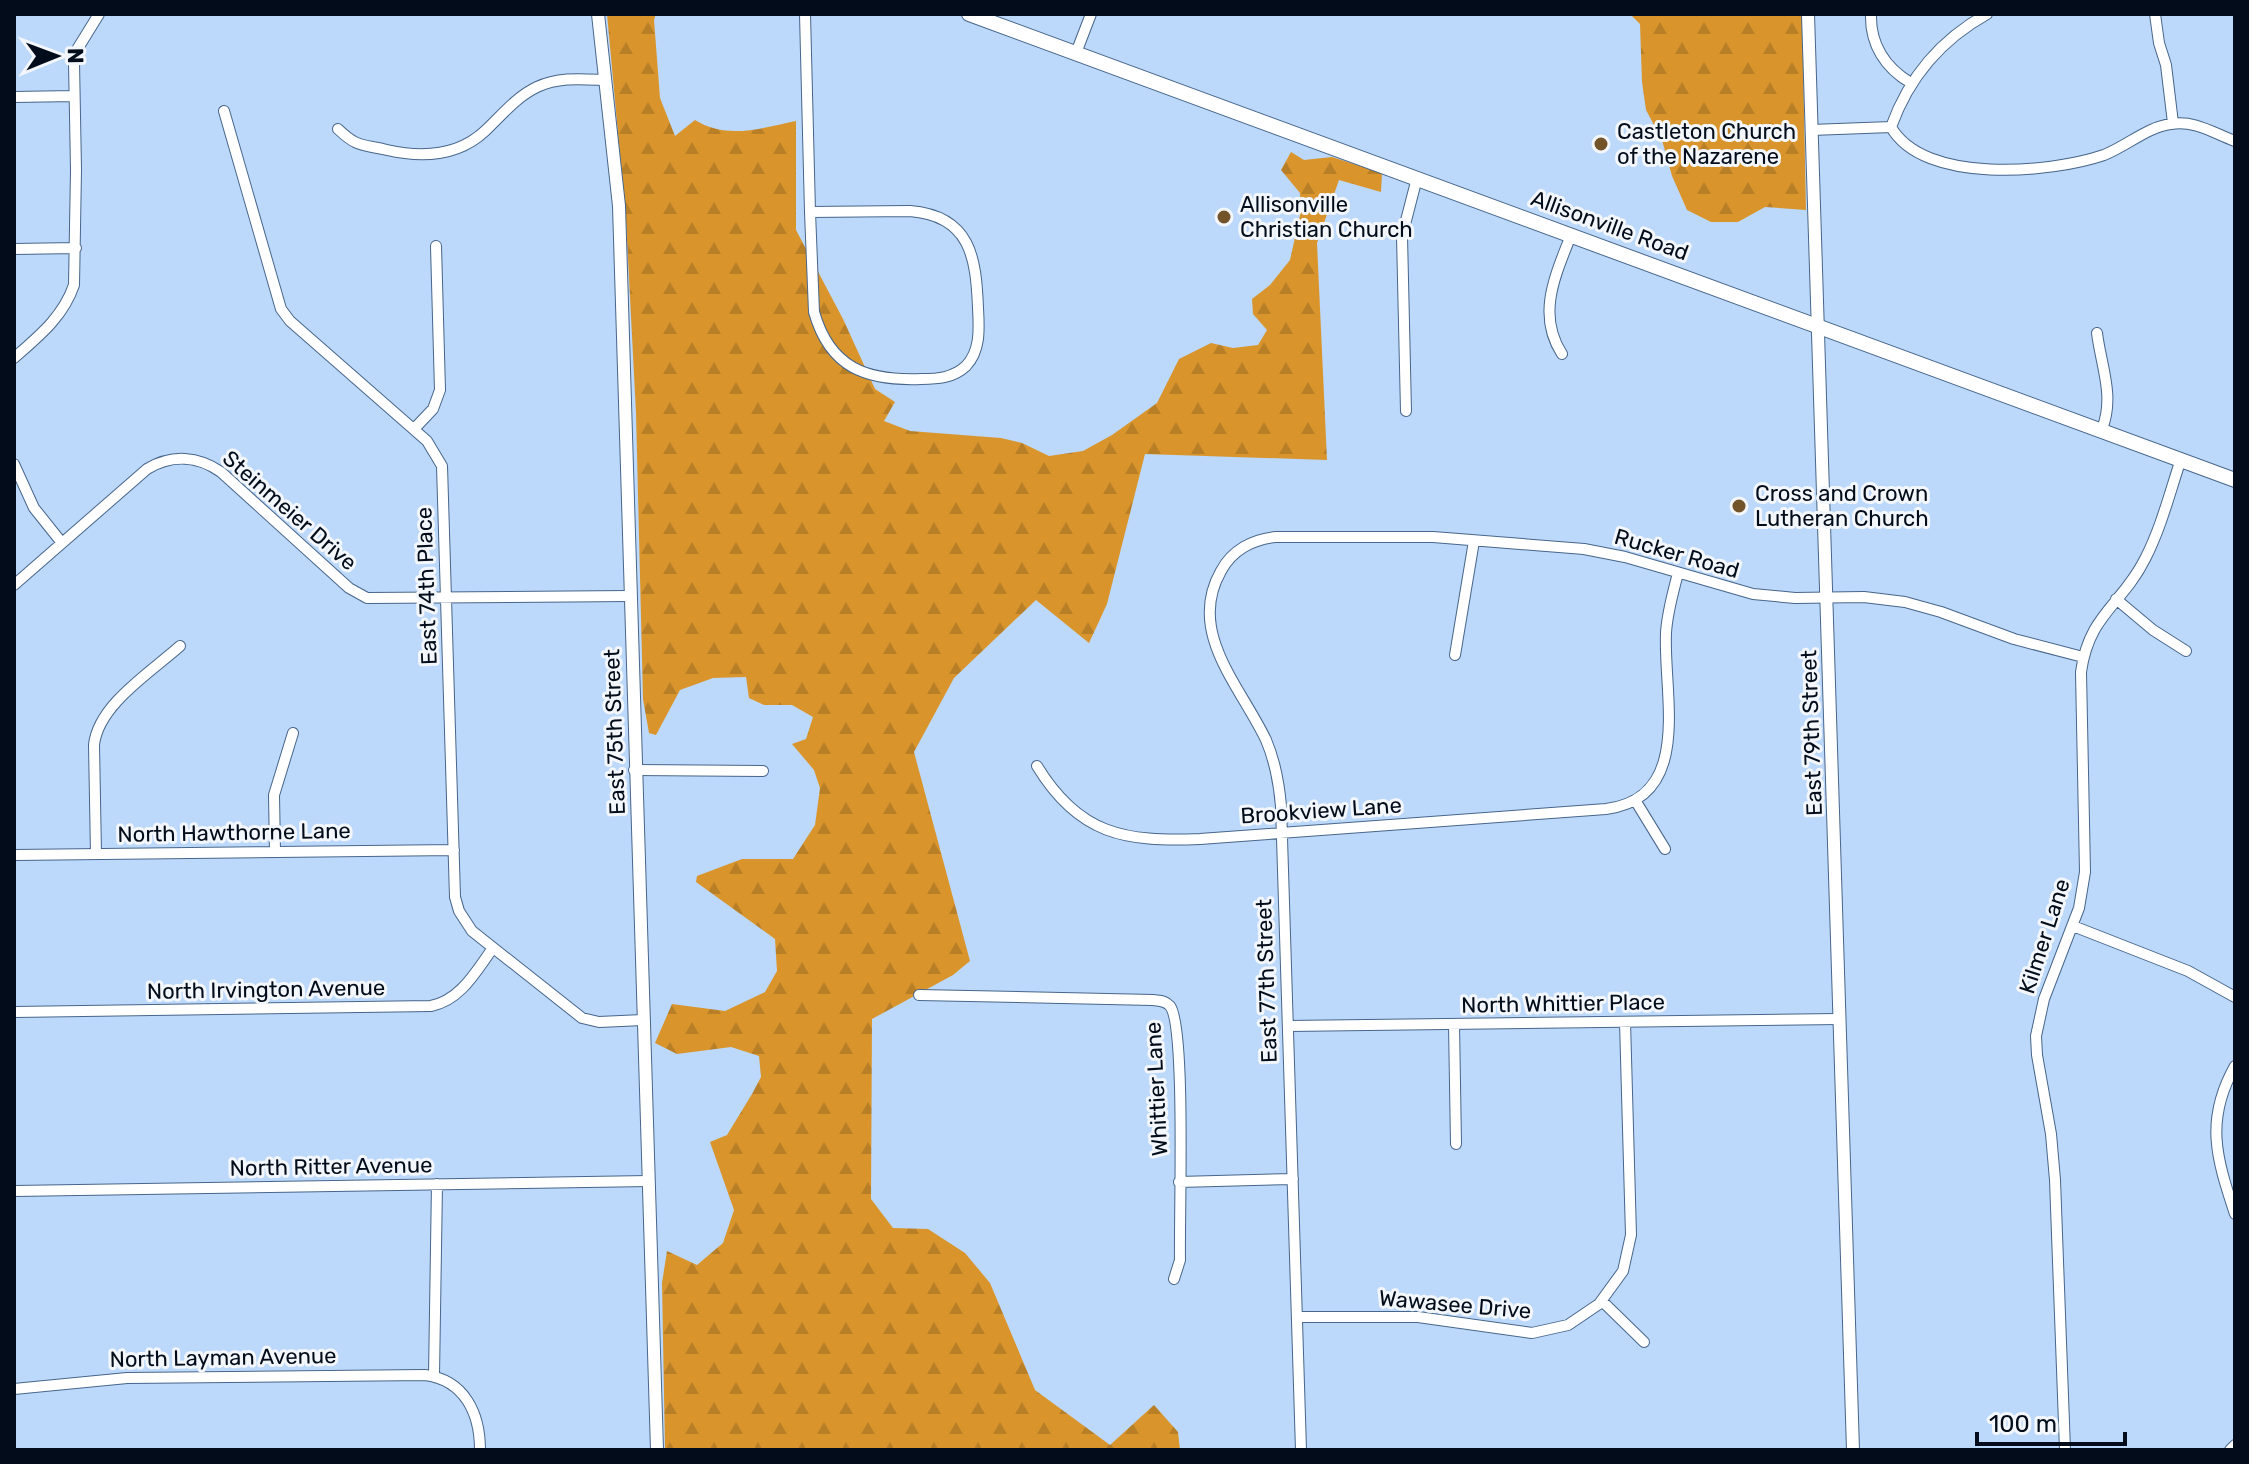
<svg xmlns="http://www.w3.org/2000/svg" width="2249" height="1464" font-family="Rubik,sans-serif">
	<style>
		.forest { fill: url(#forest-firs) }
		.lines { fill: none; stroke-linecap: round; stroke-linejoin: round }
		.minor-casing { stroke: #47668b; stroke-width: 12 }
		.tertiary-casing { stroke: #47668b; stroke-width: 14 }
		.secondary-casing { stroke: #47668b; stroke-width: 16 }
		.minor { stroke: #fff; stroke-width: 10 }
		.tertiary { stroke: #fff; stroke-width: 12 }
		.secondary { stroke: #fff; stroke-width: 14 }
		.poi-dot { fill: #73542a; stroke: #f3f7fb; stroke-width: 3 }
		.labels { text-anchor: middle; stroke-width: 6; stroke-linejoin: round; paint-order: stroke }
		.poi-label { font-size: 22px; fill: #020c1a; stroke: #f3f7fb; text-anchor: start }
		.street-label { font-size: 22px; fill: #020c1a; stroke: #f3f7fb }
	</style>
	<defs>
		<pattern id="forest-firs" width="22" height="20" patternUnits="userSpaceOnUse" patternTransform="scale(2)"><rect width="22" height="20" fill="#d9952c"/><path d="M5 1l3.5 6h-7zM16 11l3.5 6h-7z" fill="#b97f27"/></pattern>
	</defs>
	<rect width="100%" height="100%" fill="#bcd8fa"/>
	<path class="forest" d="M607,14H656L654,20L660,98L675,136L695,120C727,140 762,128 796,121V230L843,319L875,389L895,402L884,421L910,431L1001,438L1022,443L1049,456L1083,451L1112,435L1157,403L1179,359L1211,343L1233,348L1258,345L1267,330L1253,314L1252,299L1270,285L1290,260L1301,211L1300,193L1281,170L1291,152L1304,160L1332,157L1382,173L1381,192L1339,180L1317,243L1327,460L1145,454L1107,604L1089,643L1036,600L954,678L914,752L970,961L953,975L872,1019L871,1199L893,1228L928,1229L965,1253L990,1283L1035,1390L1110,1445L1154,1405L1178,1432L1180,1450H665L662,1283L667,1251L697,1265L723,1243L734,1210L710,1142L727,1135L752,1094L761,1077L759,1056L731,1047L677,1054L655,1043L672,1004L725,1011L765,992L777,971L775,939L696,882L697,876L742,859H793L815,825L820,788L814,770L792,744L806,739L813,717L792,705H764L749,698L746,677L713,678L680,690L656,735L649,733L643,699L636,413L626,220Z
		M1624,14H1802L1806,210L1765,207L1738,222H1711L1687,210L1672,176L1662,140L1646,110L1642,82L1640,24L1631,15Z"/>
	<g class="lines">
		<g class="minor-casing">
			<path id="minor" d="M805,14L810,212
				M1871,14C1870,44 1885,68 1911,83
				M2155,14L2159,43L2166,65L2173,123
				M1076,53L1091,14
				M14,97L74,96
				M224,111L281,309L290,321L427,441L442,466L455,897L459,911L472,931L582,1018L599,1022L643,1020
				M1891,127C1924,185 2051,173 2104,155C2127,146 2147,127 2171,124C2195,120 2213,133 2235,141
				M1891,127C1909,77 1940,40 1987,14
				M338,129C358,148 362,144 387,150C422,158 457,157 485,131C502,115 516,97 537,87C559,77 580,79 604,80
				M1811,130L1891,127
				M910,211C971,216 976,258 978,308C979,328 981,350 966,366C953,378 938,379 921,379C866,381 830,368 814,312L810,212Z
				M14,249L76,248
				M2097,333C2101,366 2115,396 2102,429
				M1562,354C1536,314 1556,274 1571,235
				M14,358C39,336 63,317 74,285L76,170L74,62L78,48L99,14
				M1406,411L1402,236L1417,178
				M414,429L433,409L440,390L436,246
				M14,464L34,508L62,543
				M14,585L147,469C172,454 198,456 221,472L349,588L367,598L630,596
				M2116,599L2153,630L2186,651
				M1455,655L1474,541
				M1037,766C1079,835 1125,842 1200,839L1606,809C1694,798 1663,694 1666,633C1667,613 1673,593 1678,573
				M634,770L763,771
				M1635,800L1665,849
				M275,852L274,795L293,733
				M96,854L94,745C98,705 151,672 180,646
				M14,855L454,850
				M2073,926L2188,971L2235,997
				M919,995L1153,1000C1159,1001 1165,1000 1170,1006C1186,1026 1179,1221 1180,1260L1174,1279
				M14,1012L431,1006C461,1000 476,971 493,948
				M1454,1024L1456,1144
				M1288,1026L1839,1019
				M2235,1066C2204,1121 2217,1159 2235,1214
				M1179,1182L1293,1179
				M14,1191L649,1181
				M1602,1301L1644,1342
				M1297,1317H1418L1532,1333L1568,1325L1599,1304L1623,1271L1631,1235L1625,1022
				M434,1376L437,1184
				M14,1389L127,1378L425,1375C465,1380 480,1414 480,1450
				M1301,1450L1281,806C1279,783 1275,761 1266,740C1241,687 1186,632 1221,571C1232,550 1253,539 1276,537H1433L1584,549L1625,557L1753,594L1795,598L1864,597L1905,602L1941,612L2014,639L2083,657
				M2065,1450L2055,1180L2051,1134L2037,1055L2036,1036L2044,999L2079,908L2085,872L2081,672C2089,614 2122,605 2145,559C2161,528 2170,492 2181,459
				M2230,1450L2235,1445"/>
		</g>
		<g class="tertiary-casing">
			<path id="tertiary" d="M598,14L619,206L657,1450
				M1808,14L1853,1450"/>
		</g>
		<g class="secondary-casing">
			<path id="secondary" d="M969,14L2235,480"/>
		</g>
		<use href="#minor" class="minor"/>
		<use href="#tertiary" class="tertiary"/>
		<use href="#secondary" class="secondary"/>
	</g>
	<g class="poi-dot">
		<circle cx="1601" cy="144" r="8"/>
		<circle cx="1224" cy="217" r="8"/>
		<circle cx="1739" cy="506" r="8"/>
	</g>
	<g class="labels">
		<g class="poi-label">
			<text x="1617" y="139">Castleton Church<tspan x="1617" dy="25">of the Nazarene</tspan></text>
			<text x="1240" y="212">Allisonville<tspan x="1240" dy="25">Christian Church</tspan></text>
			<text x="1755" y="501">Cross and Crown<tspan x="1755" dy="25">Lutheran Church</tspan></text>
		</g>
		<g class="street-label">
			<text transform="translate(1610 225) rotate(20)" y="8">Allisonville Road</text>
			<text transform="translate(290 510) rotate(41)" y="8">Steinmeier Drive</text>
			<text transform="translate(1677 553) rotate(16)" y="8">Rucker Road</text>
			<text transform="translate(426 586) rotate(-92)" y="8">East 74th Place</text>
			<text transform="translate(614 732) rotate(-92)" y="8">East 75th Street</text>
			<text transform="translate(1811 733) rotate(-92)" y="8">East 79th Street</text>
			<text transform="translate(1321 810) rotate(-4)" y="8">Brookview Lane</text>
			<text transform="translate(234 832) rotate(-1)" y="8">North Hawthorne Lane</text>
			<text transform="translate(2044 936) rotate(-72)" y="8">Kilmer Lane</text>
			<text transform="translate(1266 981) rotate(-92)" y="8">East 77th Street</text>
			<text transform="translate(266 989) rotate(-1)" y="8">North Irvington Avenue</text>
			<text transform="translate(1563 1003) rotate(-1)" y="8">North Whittier Place</text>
			<text transform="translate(1156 1089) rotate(-93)" y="8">Whittier Lane</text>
			<text transform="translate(331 1166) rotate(-1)" y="8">North Ritter Avenue</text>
			<text transform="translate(1455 1304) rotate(5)" y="8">Wawasee Drive</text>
			<text transform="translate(223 1357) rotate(-1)" y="8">North Layman Avenue</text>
		</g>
	</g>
	<rect width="2249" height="1464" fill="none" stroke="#020c1a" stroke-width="32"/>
	<g transform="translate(56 56) rotate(89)" stroke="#f3f7fb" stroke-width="6" paint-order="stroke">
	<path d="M0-6L14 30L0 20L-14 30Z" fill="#020c1a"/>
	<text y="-12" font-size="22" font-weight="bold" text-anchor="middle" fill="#020c1a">N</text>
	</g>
	<path d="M1977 1432v12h148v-12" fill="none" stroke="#020c1a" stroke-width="4"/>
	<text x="1989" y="1432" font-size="24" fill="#020c1a" stroke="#f3f7fb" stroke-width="6" paint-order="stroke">100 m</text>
</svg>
